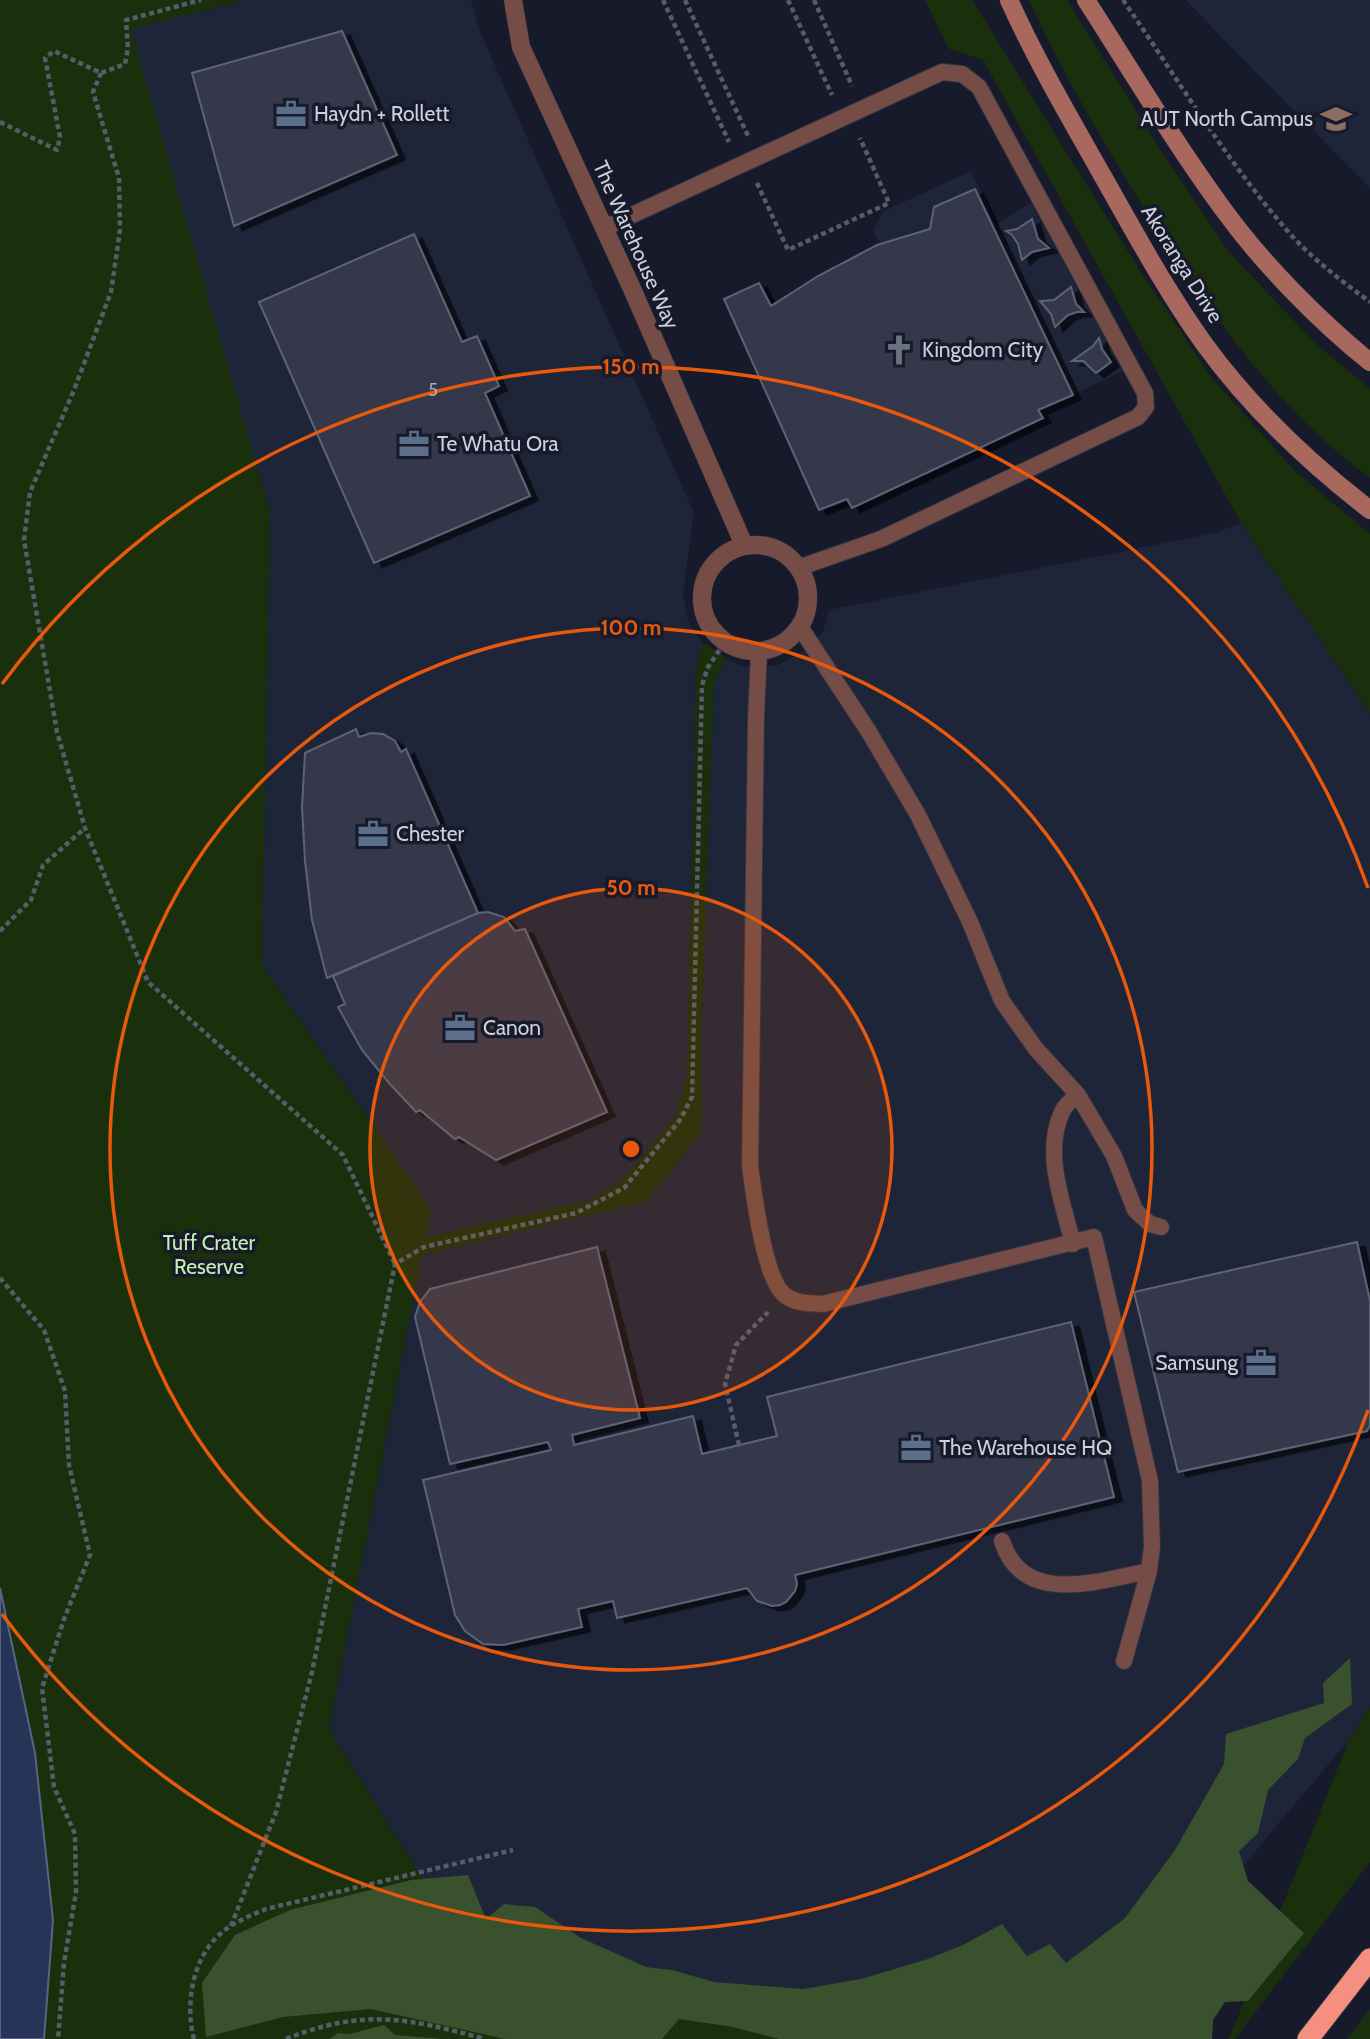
<svg xmlns="http://www.w3.org/2000/svg" width="1370" height="2039" font-family="Cabin,sans-serif">
	<style>
		.built { fill: #1f2539 }
		.green { fill: #1a300d }
		.forest { fill: #39512c }
		.water { fill: #253558; stroke: #586480; stroke-width: 2 }
		.building { fill: #34394b; stroke: #5d6276; stroke-width: 2; filter: url(#shadow) }
		.lines { fill: none; stroke-linecap: round; stroke-linejoin: round }
		.service-casing { stroke: #303443; stroke-width: 18 }
		.minor-casing { stroke: #303443; stroke-width: 19 }
		.secondary-casing { stroke: #303443; stroke-width: 19 }
		.motorway-casing { stroke: #303443; stroke-width: 23 }
		.path { stroke: #585c6a; stroke-width: 4.5; stroke-dasharray: 5 3.5; stroke-linecap: butt }
		.service { stroke: #754d46; stroke-width: 16 }
		.minor { stroke: #754d46; stroke-width: 18 }
		.secondary { stroke: #a8685e; stroke-width: 18 }
		.motorway { stroke: #f59080; stroke-width: 21 }
		.ring { fill: none; stroke: #e8590c; stroke-width: 3.5 }
		.labels { text-anchor: middle; stroke-width: 7; stroke-linejoin: round; paint-order: stroke }
		.number-label { font-size: 18px; fill: #a8abb8 }
		.poi-label { font-size: 21px; fill: #ced1dc; stroke: #161a2a; text-anchor: start }
		.street-label { font-size: 21px; fill: #ced1dc; stroke: #161a2a }
		.park-label { font-size: 21px; fill: #c4eeaf; stroke: #161a2a }
		.centre { fill: #e8590c; stroke: #161a2a; stroke-width: 3.5 }
		.ring-label { font-size: 21px; text-anchor: middle; font-weight: bold; fill: #e8590c; stroke: #161a2a; stroke-width: 7; stroke-linejoin: round; paint-order: stroke }
	</style>
	<defs>
		<filter id="shadow"><feDropShadow dx="8" dy="4.5" stdDeviation="0" flood-color="#0009"/></filter>
	</defs>
	<rect width="100%" height="100%" fill="#161a2a"/>
	<path class="built" d="M246,0H471L480,32L694,513L683,593L688,622L703,643L696,670L687,1076L676,1115L622,1180L591,1200L425,1237L431,1209L262,965L270,512L130,29Z
		M1186,0H1370V188L1234,50Z
		M971,171L996,224L1031,203L1123,371L1073,395L975,189L934,207L930,229L883,244L877,239L873,230L884,211Z
		M1241,523L1370,713V1706L1349,1740L1156,1969L819,2039L467,1950L329,1729L422,1255L647,1201L702,1132L701,1043L714,682L727,658L740,666H776L805,650L823,632L829,610L1215,533Z"/>
	<path class="green" d="M0,0H246L131,29L270,512L262,965L431,1209L426,1237L591,1200L622,1180L676,1115L687,1076L696,670L703,643L727,658L714,682L701,1043L702,1131L647,1201L422,1255L329,1729L467,1950L818,2039H0Z
		M925,0H972L1132,258L1211,377L1295,471L1370,534V713L1241,523L983,60L949,49Z
		M1029,0H1067L1158,146L1229,252L1315,343L1370,389V478C1278,410 1218,323 1157,228C1110,155 1065,79 1029,0Z
		M1370,1706V1862L1235,2039H1229L1349,1740Z
		M1370,2009V2039H1347Z"/>
	<path class="forest" d="M1350,1658L1352,1704L1305,1738L1298,1759L1268,1790L1258,1833L1239,1851L1248,1881L1304,1933L1248,2001L1225,2002L1213,2020L1212,2039H779L733,2027L679,2019L662,2039H505L371,2009L283,2017L206,2037L202,1983L235,1935L290,1910L411,1880L468,1875L486,1919L504,1904L535,1907L581,1938L646,1967L672,1970L714,1982L803,1989L861,1979L928,1959L965,1944L1002,1924L1027,1956L1050,1944L1066,1963L1125,1918L1175,1850L1224,1764L1226,1734L1324,1703L1323,1683Z
		M384,2025L395,2035L444,2039H329L338,2033L350,2034Z"/>
	<path class="water" d="M0,1588L35,1753L53,1920L44,2039H0Z"/>
	<path class="building" d="M342,31L397,155L234,226L192,73Z
		M975,189L1073,395L1038,410L1043,418L852,508L847,499L819,510L724,299L759,283L771,306L818,276L877,245L930,229L934,207Z
		M1032,219L1038,239L1049,248L1032,252L1022,260L1018,244L1012,235L1006,231L1017,229Z
		M414,234L462,342L477,336L499,386L485,393L530,496L374,563L259,302Z
		M1071,287L1076,304L1084,312H1077L1068,315L1055,327L1051,314L1040,301L1054,300Z
		M1099,338L1102,349L1111,362L1096,373L1083,361H1072L1093,346Z
		M356,729L359,737L371,733L383,734L395,741L401,752L406,749L478,913L327,978L312,920L305,861L302,807L305,753Z
		M488,912L504,917L515,931L525,929L607,1112L496,1160L459,1137L455,1139L420,1110L416,1112L389,1083L362,1050L338,1007L345,1004L333,976L478,913Z
		M1357,1242L1370,1301V1425L1367,1431L1178,1472L1134,1292Z
		M597,1247L640,1418L572,1435L574,1445L693,1416L702,1454L777,1436L767,1397L1071,1322L1114,1497L795,1575L797,1584L795,1591L786,1602L780,1605L772,1606L757,1601L747,1588L617,1618L613,1601L578,1609L582,1627L503,1645L483,1644L465,1631L455,1615L423,1480L551,1450L548,1442L450,1464L415,1317L420,1302L430,1289Z"/>
	<g class="lines">
		<g class="service-casing">
			<path id="service" d="M604,228L942,72L962,74L979,87L1145,393L1146,407L1138,417L881,539L798,568
				M800,627L869,732L918,815L970,922L1002,1001L1036,1049L1078,1095L1114,1156L1135,1210L1150,1224L1161,1227
				M759,651L756,718L750,1166C754,1194 764,1282 786,1296C797,1304 810,1303 823,1304L1094,1237L1150,1481L1152,1547L1149,1571L1124,1661
				M1073,1244C1063,1202 1042,1152 1063,1110C1066,1104 1073,1099 1078,1095
				M1002,1541C1023,1607 1098,1581 1149,1571"/>
		</g>
		<g class="minor-casing">
			<path id="minor" d="M513,0L521,47L633,291L744,545
				M702 598a53 53 0 1 1 106 0a53 53 0 1 1-106 0Z"/>
		</g>
		<g class="secondary-casing">
			<path id="secondary" d="M1009,0C1036,60 1069,116 1101,173C1134,231 1166,291 1205,345C1251,408 1308,462 1370,510
				M1086,0C1131,70 1174,142 1223,209C1262,263 1319,321 1370,362"/>
		</g>
		<g class="motorway-casing">
			<path id="motorway" d="M1308,2039L1370,1959"/>
		</g>
		<path class="path" d="M663,0L729,142
			M685,0L748,136
			M788,0L832,95
			M814,0L852,86
			M1123,0C1178,79 1228,164 1292,236C1315,261 1343,282 1370,302
			M101,73L93,92L119,178L120,230L111,292L74,390L30,492L24,540L57,732L85,828L148,982L343,1155L395,1264
			M0,122L57,150L60,137L45,58L54,51L101,73L125,64L128,48L126,20L201,0
			M757,183L788,250L889,203L860,138
			M0,931L31,900L43,865L85,828
			M0,1278L44,1330L65,1391L69,1465L90,1555L64,1619L42,1688L54,1787L75,1834L76,1892L64,1963L58,2039
			M739,1445L725,1384L736,1345L768,1312
			M231,1926L276,1812L312,1672L395,1264L424,1247L576,1213L624,1188L680,1120L692,1097L702,685L708,667L725,642
			M194,2039C185,2006 192,1960 218,1936C231,1923 249,1916 266,1909L513,1850
			M286,2039C363,2008 408,2018 485,2039"/>
		<use href="#service" class="service"/>
		<use href="#minor" class="minor"/>
		<use href="#secondary" class="secondary"/>
		<use href="#motorway" class="motorway"/>
	</g>
	<circle cx="631" cy="1149" r="261" fill="#e8590c" fill-opacity=".12"/>
	<g class="ring">
		<circle cx="631" cy="1149" r="261"/>
		<circle cx="631" cy="1149" r="521"/>
		<path d="M1368 1410A782 782 0 0 1 2 1614M2 684A782 782 0 0 1 1368 888"/>
	</g>
	<defs>
		<g id="office-bare" transform="scale(2.415)"><path d="M-6-3h4V-5.5h4V-3h4V5H-6ZM-1-4.5V-3h2v-1.5ZM-6 0V1H6V0Z" fill="#5c6f8a" stroke="#161a2a" stroke-width="2.5" paint-order="stroke"/></g>
		<g id="university-bare" transform="scale(2.415)"><path d="M0-5L7-2L0 1L-7-2ZM-4 1L0 2.5L4 1V4Q0 6-4 4Z" fill="#8d6e63" stroke="#161a2a" stroke-width="2.5" paint-order="stroke"/></g>
		<g id="church-bare" transform="scale(2.415)"><path d="M-1.2-6h2.4v3.5h3.3v2.4h-3.3V6h-2.4V-.1h-3.3v-2.4h3.3Z" fill="#6b7280" stroke="#161a2a" stroke-width="2.5" paint-order="stroke"/></g>
	</defs>
	<g fill-rule="evenodd">
		<use href="#office-bare" x="291" y="114"/>
		<use href="#university-bare" x="1336" y="119"/>
		<use href="#church-bare" x="899" y="350"/>
		<use href="#office-bare" x="414" y="444"/>
		<use href="#office-bare" x="373" y="834"/>
		<use href="#office-bare" x="460" y="1028"/>
		<use href="#office-bare" x="1261" y="1363"/>
		<use href="#office-bare" x="916" y="1448"/>
	</g>
	<g class="labels">
		<g class="number-label">
			<text x="433" y="396">5</text>
		</g>
		<g class="poi-label">
			<text x="314" y="121">Haydn + Rollett</text>
			<text x="1313" y="126" text-anchor="end">AUT North Campus</text>
			<text x="922" y="357">Kingdom City</text>
			<text x="437" y="451">Te Whatu Ora</text>
			<text x="396" y="841">Chester</text>
			<text x="483" y="1035">Canon</text>
			<text x="1238" y="1370" text-anchor="end">Samsung</text>
			<text x="939" y="1455">The Warehouse HQ</text>
		</g>
		<g class="street-label">
			<text transform="translate(636 245) rotate(66)" y="7">The Warehouse Way</text>
			<text transform="translate(1182 264) rotate(58)" y="7">Akoranga Drive</text>
		</g>
		<g class="park-label">
			<text x="209" y="1250">Tuff Crater<tspan x="209" dy="24">Reserve</tspan></text>
		</g>
	</g>
	<circle cx="631" cy="1149" r="10" class="centre"/>
	<g class="ring-label">
		<text x="631" y="374">150 m</text>
		<text x="631" y="635">100 m</text>
		<text x="631" y="895">50 m</text>
	</g>
</svg>
